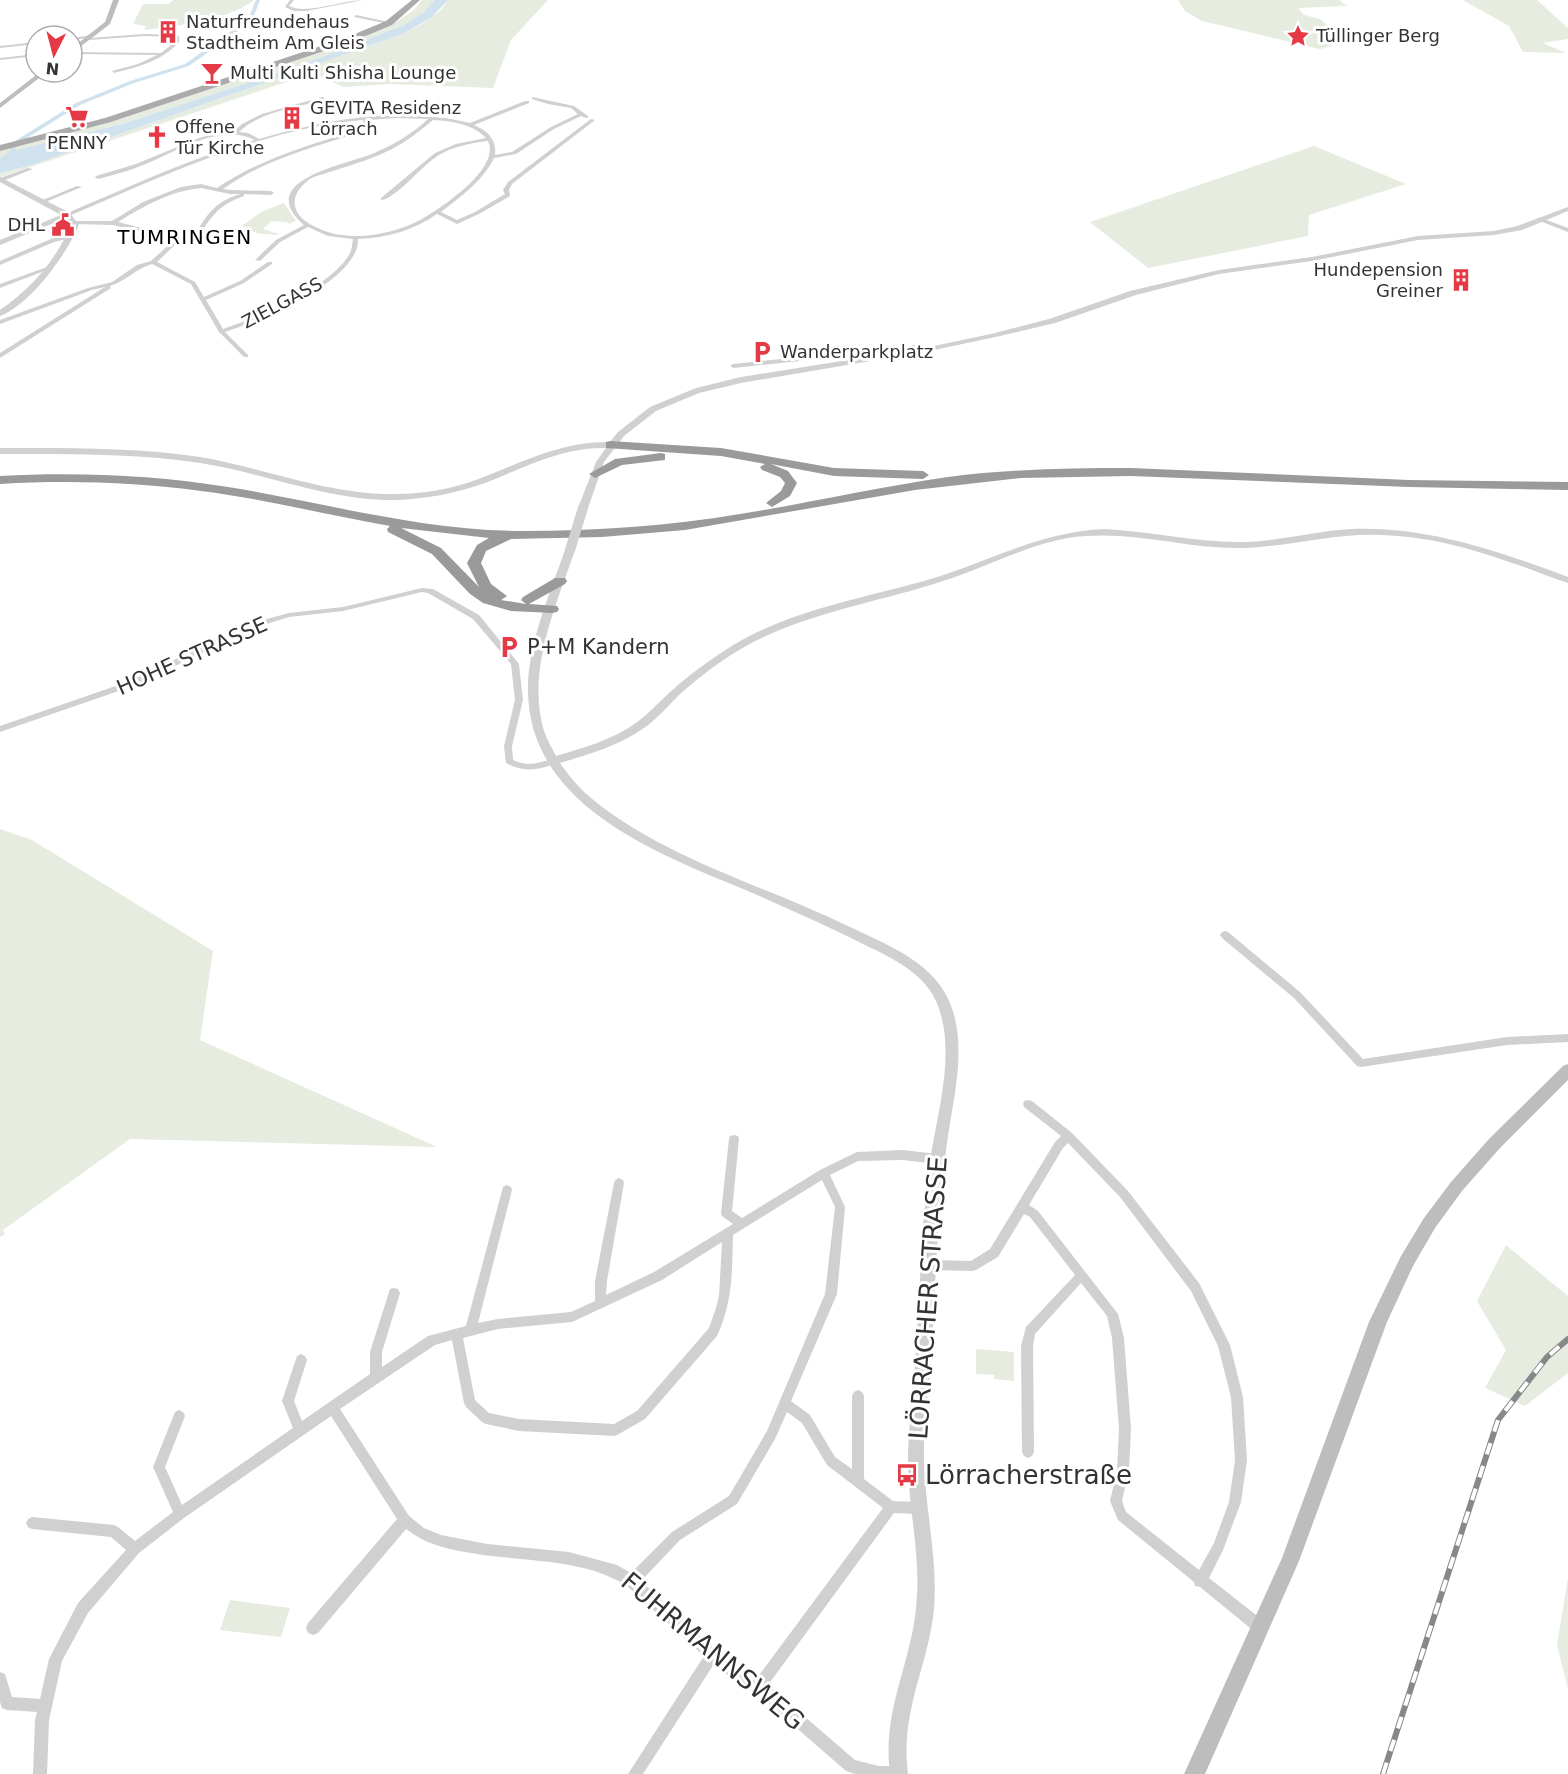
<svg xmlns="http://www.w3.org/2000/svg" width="1568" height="1774" font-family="'DejaVu Sans',sans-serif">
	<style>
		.green { fill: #e6ecdf }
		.water { fill: #cfe2ee }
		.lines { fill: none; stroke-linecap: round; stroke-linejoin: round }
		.canal { fill: #cfe2ee; fill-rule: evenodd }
		.minor { fill: #d0d0d0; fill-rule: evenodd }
		.tertiary { fill: #d0d0d0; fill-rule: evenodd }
		.secondary { fill: #bdbdbd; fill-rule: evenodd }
		.primary { fill: #ababab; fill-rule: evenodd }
		.motorway { fill: #9a9a9a; fill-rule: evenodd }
		.rail-casing { stroke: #888; stroke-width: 6 }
		.rail { stroke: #fff; stroke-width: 4; stroke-dasharray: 12; stroke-linecap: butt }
		.tertiary-bridge { stroke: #d0d0d0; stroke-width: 10 }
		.labels { text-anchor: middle; stroke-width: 6; stroke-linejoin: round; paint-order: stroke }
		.far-poi-label { font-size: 18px; fill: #333; stroke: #fff; text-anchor: start }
		.far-street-label { font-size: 18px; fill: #333; stroke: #fff }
		.far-quarter-label { font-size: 20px; letter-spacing: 1.5px; fill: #000; stroke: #fff }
		.poi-label { font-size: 21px; fill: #333; stroke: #fff; text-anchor: start }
		.street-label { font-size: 21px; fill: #333; stroke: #fff }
		.near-street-label { font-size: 26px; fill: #333; stroke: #fff }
		.near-poi-label { font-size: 26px; fill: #333; stroke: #fff; text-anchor: start }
	</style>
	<rect width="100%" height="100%" fill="#fff"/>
	<path class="green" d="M173,0H254C224,22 180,25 144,30L146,26L133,24L143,4H169Z
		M422,0H434L424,12L404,25L296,67L122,124L9,153L0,158V150L118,120L328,49L398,21L415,9Z
		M448,0H548L511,40L493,88L389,84L343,87L314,73L0,177V173L32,165L402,34C418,26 438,17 448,0Z
		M1178,0H1339L1347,6L1298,8L1304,15L1320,19L1346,42L1320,49L1202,21L1185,11Z
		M1463,0H1537L1568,28V39L1543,43L1566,53L1523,52L1509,26Z
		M1314,146L1406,184L1309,215L1308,236L1148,268L1090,222Z
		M284,203L296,221L289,224L287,222L272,221L263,229L279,234L277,235L256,233L242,226L261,212Z
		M0,829L32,840L213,951L200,1040L437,1147L130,1139L3,1230L5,1234L0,1237Z
		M1506,1245L1568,1296V1373L1525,1406L1485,1388L1506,1350L1477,1301Z
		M976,1349L1014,1352V1381L994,1379V1375L976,1374Z
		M1568,1578V1689L1557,1645Z
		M230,1600L290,1608L281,1637L220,1630Z"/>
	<path class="water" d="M434,0H448L431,18L402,34L32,165L0,173V158L9,152L122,124L296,67L404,25L424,12Z"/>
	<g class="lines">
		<path class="canal" d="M256,0H260L252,21L189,66L134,83L80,105L19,143L9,162L0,169V164L5,160L15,141L76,103L130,81L185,64L248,19Z"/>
		<path class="minor" d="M290,0H294L289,6C307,15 342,0 363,0L306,11H294L285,7Z
			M356,15L389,22L391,23L389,24L354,17Z
			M144,34L177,35L179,36V42C162,61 138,67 114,73L112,71L138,64L157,55L72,54V52L161,53L175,42V37L144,36L89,40L87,39L88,38L72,40V38L92,35L94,36L90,38Z
			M36,42V44L0,48V46Z
			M36,54V56L0,60V58Z
			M322,97H324V99C296,109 262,110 239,132L248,133L259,139C309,125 360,113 413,116L418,109L441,101H443V103L422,111L417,116L446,118L470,123L525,101H529V103L474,125C488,131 497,140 495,155L512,152L551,127L578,114L571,108L548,104L532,99V97L574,106L588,116V118H586L581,116L554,129L516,154L494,158C483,181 460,197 441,212L457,220L475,212L505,194L503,190L508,182L591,119L595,120L512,184L509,190L510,196L479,214L457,224L437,214C414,230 387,238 358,239C358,244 357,249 355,253C336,290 263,319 225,332L248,355V357H244L219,332L191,284L152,264C135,269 125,282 110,286L111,288L0,358V353L105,287L92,290L0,324V320L88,288L112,282L137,265L151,261L173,241V239L113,225L74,224L72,223V221H112L143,202L181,187L201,184L217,188C258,160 304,147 350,132L360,126L364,120C262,128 162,177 69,216H65V214C127,188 190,158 255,140C220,122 176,152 143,165C129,171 113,175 98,179L95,177L96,176L136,164L199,138L217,133L234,131L242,124L262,114ZM396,118L428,119C411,135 393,145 372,154C344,165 253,181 304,225L276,240L255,260L260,261L280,242L308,227L328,236L353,239C352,244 352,249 350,253C332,287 258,317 223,329L206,300L244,283L272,264V262H268L240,281L204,297L195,282L157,262L178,242L196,240C212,217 216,206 244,196V194L271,195L274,193L271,191L230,190L223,189C262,161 308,149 354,134L364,128L369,120ZM433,120C452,121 473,124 486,138L456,144L435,153L381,198V200C396,199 423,164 439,155C454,146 471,143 488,141C501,168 443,207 422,219C413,224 403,228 392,231C369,237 342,239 320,229C310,225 296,217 295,205C293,194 302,185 310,179C317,175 328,173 336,170C355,164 374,158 392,149C407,141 420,131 433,120ZM201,188L230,194H240C212,203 208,215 192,238L179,239L178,237L118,222C144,206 170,191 201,188Z
			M28,168L33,169L0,182V178Z
			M77,186L82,187L43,203L38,202Z
			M1537,218H1541L1568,228V232L1537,220Z
			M69,235L71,236V238L54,242L0,265V261L51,239Z
			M47,267L52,268L0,288V284Z
			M922,344L932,349L929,351L921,348L733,368L730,366L733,364Z
			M422,588L433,589L479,615L519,664L523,700L512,746L513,760C527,767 540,763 554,758L557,759L558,761L557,763C539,770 523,773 506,763L504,746L515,700L511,664L473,619L428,593L422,592L343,611L289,617L254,628L136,685L0,732V726L130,681L248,624L289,613L343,607Z
			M1225,931L1228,932L1300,992L1363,1059L1507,1037L1568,1034V1042L1507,1045L1361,1067L1357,1066L1294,998L1222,938L1220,935L1222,932Z
			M1028,1100L1032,1101L1072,1133L1128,1191L1199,1283L1230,1345L1243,1397L1247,1460L1241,1502L1223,1550L1209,1578L1265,1622L1266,1627L1265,1632L1260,1633L1255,1632L1200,1587L1195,1586L1194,1582L1118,1520L1110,1501L1117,1470L1119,1429L1112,1338L1107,1316L1081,1283L1035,1334L1033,1346L1034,1452L1032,1456L1028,1458L1024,1456L1022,1452L1021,1346L1026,1327L1075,1275L1030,1217L1024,1214L998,1257L976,1270L972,1271L928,1270L924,1269L922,1265L924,1261L928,1260L971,1261L990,1249L1055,1142L1061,1136L1024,1107L1023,1104L1024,1101ZM1068,1143L1120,1197L1191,1291L1218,1346L1231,1397L1235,1460L1229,1502L1214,1543L1199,1570L1126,1512L1122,1501L1129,1470L1131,1429L1124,1338L1118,1314L1038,1211L1029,1205L1063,1148Z
			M734,1135L738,1136L739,1139L732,1211L742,1218L820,1170L857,1152L903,1150L937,1154L941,1156L942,1159L941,1162L937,1164L903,1160L858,1161L830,1175L845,1207L837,1294L791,1401L810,1415L835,1457L852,1469V1396L854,1392L858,1390L862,1392L864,1396V1479L893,1501L918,1502L922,1504L924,1508L922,1512L918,1514L894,1513L768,1685L855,1760L879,1766H898L903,1768L904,1774H855L846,1771L754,1691L732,1679L714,1664L643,1774H628L704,1656L627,1586C584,1557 516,1562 465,1552C443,1548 424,1543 406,1529L318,1633L313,1635L308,1633L306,1628L308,1623L397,1519L331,1416L184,1518L139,1553L88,1613L62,1661L49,1720L47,1774H33L35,1720L37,1712L7,1710L2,1708L0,1702V1672L5,1674L12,1697L40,1699L49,1659L78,1603L126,1550L111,1537L32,1529L28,1527L26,1523L28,1519L32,1517L114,1525L118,1527L135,1541L173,1512L153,1467L175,1412L179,1410L183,1412L185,1416L165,1467L182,1505L293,1428L282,1401L297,1356L301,1354L305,1356L307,1360L294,1401L302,1421L370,1374V1352L390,1289L394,1288L398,1289L400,1293L382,1352V1367L428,1336L466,1326L503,1187L507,1185L511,1187L512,1190L478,1323L498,1319L571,1312L595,1301V1281L614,1183L615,1180L619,1178L623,1180L624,1183L607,1281L606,1295L654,1272L733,1224L722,1216L721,1213L729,1139L730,1136ZM822,1180L835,1207L825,1294L767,1431L729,1496L672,1532L631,1573L617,1565L569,1552L487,1544L441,1535L424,1528L409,1516L340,1409L435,1345L452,1340L464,1403L466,1407L482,1422L486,1424L519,1431L615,1436L619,1434L645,1419L717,1336C733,1301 732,1272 733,1235ZM722,1242L719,1296L716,1308L709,1328L637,1411L614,1424L519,1419L489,1413L475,1400L463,1338L498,1329L572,1322L662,1280ZM787,1412L802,1423L827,1465L883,1508L757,1678C713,1654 678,1614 641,1581L680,1540L737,1504L775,1439Z"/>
		<path class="tertiary" d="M0,177L70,213L79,225C66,255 31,304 0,316V310C31,289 56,260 71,225L66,218L0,245V240L61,215L0,182Z
			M1568,207V211L1522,230L1494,235L1418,240L1312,261L1219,274L1136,295L1055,323L991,338L929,351L741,383L699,393L656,411L624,436L604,462L588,508L583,511L578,508L596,462L606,448C562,447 526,467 485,483C457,493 426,499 396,500C329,501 266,473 200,463C134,453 67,454 0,454V448C66,448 134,447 200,457C265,468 328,495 396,494C423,494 450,489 476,480C521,463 561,441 610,442L618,432L650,407L696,388L741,377L929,347L991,334L1049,319L1130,291L1219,270L1312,257L1418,236L1494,231L1517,226Z
			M1104,529C1149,531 1194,542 1239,542C1277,542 1314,531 1352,529C1427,526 1498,551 1568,577V583C1549,577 1531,569 1512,563C1470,548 1426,536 1381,535C1334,533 1289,547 1242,548C1190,549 1139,532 1086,536C1036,539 991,566 943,581C885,600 824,610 768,635C735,650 706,671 679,695C668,706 657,719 644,728C619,746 589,754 560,763C567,773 575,783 584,792C656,856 764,885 850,927C879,941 913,954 935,979C968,1016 959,1072 951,1117C938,1193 936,1270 932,1347C930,1384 923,1422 924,1459C925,1509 938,1559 934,1609C928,1668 900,1710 908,1774H890C882,1710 910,1668 916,1608C922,1557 907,1506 908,1454C909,1420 914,1386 916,1351C920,1293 921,1234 928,1175C934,1122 959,1053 936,1001C922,968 878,952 849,937C816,921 782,906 748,891C659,854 530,807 528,692C527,646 550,593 565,550L567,548H573L575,550C556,606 526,671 544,731C547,740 552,748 556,756C583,748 612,740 636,723C648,714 658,703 669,693C690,674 712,658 735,644C796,608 867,598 934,578C992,560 1040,532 1104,529Z"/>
		<path class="secondary" d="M113,0H119L110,24L72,53V48L105,22Z
			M40,72H47L0,108V103Z
			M1568,1064V1080L1500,1148L1462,1191L1435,1228L1413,1266L1387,1322L1299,1561L1205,1774H1184L1282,1558L1369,1322L1401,1256L1424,1218L1451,1182L1489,1139L1563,1066Z"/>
		<path class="primary" d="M412,0H420L392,25L351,42L111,122L0,151V145L105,118L345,38L386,21Z"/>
		<path class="motorway" d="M610,441L721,448L834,468L923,471L929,475L923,479L834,476L771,464L788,471L797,483L790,496L772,507L766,503L781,491L785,483L780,477L762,470L760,467L765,464L721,456L606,448V442Z
			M661,453L665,454V460L622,465L595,478L589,474L615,459Z
			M1131,468L1409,480L1568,482V490L1409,487L1131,476L1021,478L915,490L685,530L602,537L511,539L486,551L481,563L491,584L507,596L501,600L526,604L521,600L523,597L555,578H565L567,581L565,584L529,604L557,606L559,609L557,612L552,613L511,611L483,603L470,594L432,554L388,532L387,529L390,526C327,515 265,499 201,491C134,482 67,480 0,484V476C76,472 153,475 228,487C326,503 423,531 523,531C595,531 668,526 740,514C809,503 878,487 948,477C1009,469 1070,468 1131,468ZM401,528L489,538L477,545L467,563L479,587L441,548Z"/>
		<g class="rail-casing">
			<path id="rail" d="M1383,1774L1498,1420L1547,1357L1568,1339"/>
		</g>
		<use href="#rail" class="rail"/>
		<path class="tertiary-bridge" d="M570,550L583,508"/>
	</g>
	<defs>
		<g id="building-bare" transform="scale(1.8)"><path d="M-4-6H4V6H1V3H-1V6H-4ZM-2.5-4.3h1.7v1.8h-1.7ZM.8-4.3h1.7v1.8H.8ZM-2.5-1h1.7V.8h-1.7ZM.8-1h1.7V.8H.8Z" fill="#e63946" stroke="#fff" stroke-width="2.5" paint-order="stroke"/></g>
		<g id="sight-bare" transform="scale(1.8)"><path d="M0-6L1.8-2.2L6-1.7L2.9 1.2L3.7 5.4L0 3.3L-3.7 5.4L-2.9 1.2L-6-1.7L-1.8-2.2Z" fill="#e63946" stroke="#fff" stroke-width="2.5" paint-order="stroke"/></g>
		<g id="bar-bare" transform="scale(1.8)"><path d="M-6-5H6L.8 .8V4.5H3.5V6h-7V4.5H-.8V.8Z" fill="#e63946" stroke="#fff" stroke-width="2.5" paint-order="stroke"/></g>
		<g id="supermarket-bare" transform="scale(1.8)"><path d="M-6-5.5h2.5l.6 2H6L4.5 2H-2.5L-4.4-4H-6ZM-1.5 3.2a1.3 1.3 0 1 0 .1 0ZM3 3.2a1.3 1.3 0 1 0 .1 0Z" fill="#e63946" stroke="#fff" stroke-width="2.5" paint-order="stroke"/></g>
		<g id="church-bare" transform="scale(1.8)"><path d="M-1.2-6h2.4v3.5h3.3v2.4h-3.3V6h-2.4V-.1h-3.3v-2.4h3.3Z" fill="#e63946" stroke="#fff" stroke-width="2.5" paint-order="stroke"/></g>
		<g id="civic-bare" transform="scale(1.8)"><path d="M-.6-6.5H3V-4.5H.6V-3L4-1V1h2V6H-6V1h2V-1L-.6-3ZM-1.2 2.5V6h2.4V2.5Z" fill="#e63946" stroke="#fff" stroke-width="2.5" paint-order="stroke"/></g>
		<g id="parking-bare" transform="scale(1.8)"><path d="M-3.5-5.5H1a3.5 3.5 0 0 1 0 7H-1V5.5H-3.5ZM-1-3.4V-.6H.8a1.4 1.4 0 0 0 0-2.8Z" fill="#e63946" stroke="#fff" stroke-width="2.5" paint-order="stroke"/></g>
		<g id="bus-bare" transform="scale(1.8)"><path d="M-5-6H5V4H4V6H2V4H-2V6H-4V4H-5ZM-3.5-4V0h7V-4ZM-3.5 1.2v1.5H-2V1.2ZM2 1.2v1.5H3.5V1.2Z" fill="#e63946" stroke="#fff" stroke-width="2.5" paint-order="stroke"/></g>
	</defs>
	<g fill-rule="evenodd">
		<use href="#building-bare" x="168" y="32"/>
		<use href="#sight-bare" x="1298" y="36"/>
		<use href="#bar-bare" x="212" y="73"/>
		<use href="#supermarket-bare" x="77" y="117"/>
		<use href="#building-bare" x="292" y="118"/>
		<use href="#church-bare" x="157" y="137"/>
		<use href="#civic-bare" x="63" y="225"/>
		<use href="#building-bare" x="1461" y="280"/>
		<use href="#parking-bare" x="762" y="352"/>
		<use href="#parking-bare" x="509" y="647"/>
		<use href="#bus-bare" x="907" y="1475"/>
	</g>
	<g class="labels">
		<g class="far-poi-label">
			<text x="186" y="28">Naturfreundehaus<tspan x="186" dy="21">Stadtheim Am Gleis</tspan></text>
			<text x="1316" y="42">Tüllinger Berg</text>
			<text x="230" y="79">Multi Kulti Shisha Lounge</text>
			<text x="310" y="114">GEVITA Residenz<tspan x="310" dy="21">Lörrach</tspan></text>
			<text x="175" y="133">Offene<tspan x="175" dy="21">Tür Kirche</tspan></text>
			<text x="77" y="149" text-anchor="middle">PENNY</text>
			<text x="45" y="231" text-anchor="end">DHL</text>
			<text x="1443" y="276" text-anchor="end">Hundepension<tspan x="1443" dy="21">Greiner</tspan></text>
			<text x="780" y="358">Wanderparkplatz</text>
		</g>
		<g class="far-street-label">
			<text transform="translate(282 303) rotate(-28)" y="6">ZIELGASS</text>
		</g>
		<g class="far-quarter-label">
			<text x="185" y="244">TUMRINGEN</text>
		</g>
		<g class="poi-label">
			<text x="527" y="654">P+M Kandern</text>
		</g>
		<g class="street-label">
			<text transform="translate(192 656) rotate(-24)" y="7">HOHE STRASSE</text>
		</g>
		<g class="near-street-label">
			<text transform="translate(928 1298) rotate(-86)" y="9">LÖRRACHER STRASSE</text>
			<text transform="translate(713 1651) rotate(40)" y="9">FUHRMANNSWEG</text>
		</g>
		<g class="near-poi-label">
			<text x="925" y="1484">Lörracherstraße</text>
		</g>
	</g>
	<g transform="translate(54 54) rotate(186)"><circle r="28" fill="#ffffff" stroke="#adadad" stroke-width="1.5"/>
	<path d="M0-4.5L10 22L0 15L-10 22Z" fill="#e63946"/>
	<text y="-9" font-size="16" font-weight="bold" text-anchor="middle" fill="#333333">N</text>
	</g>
</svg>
